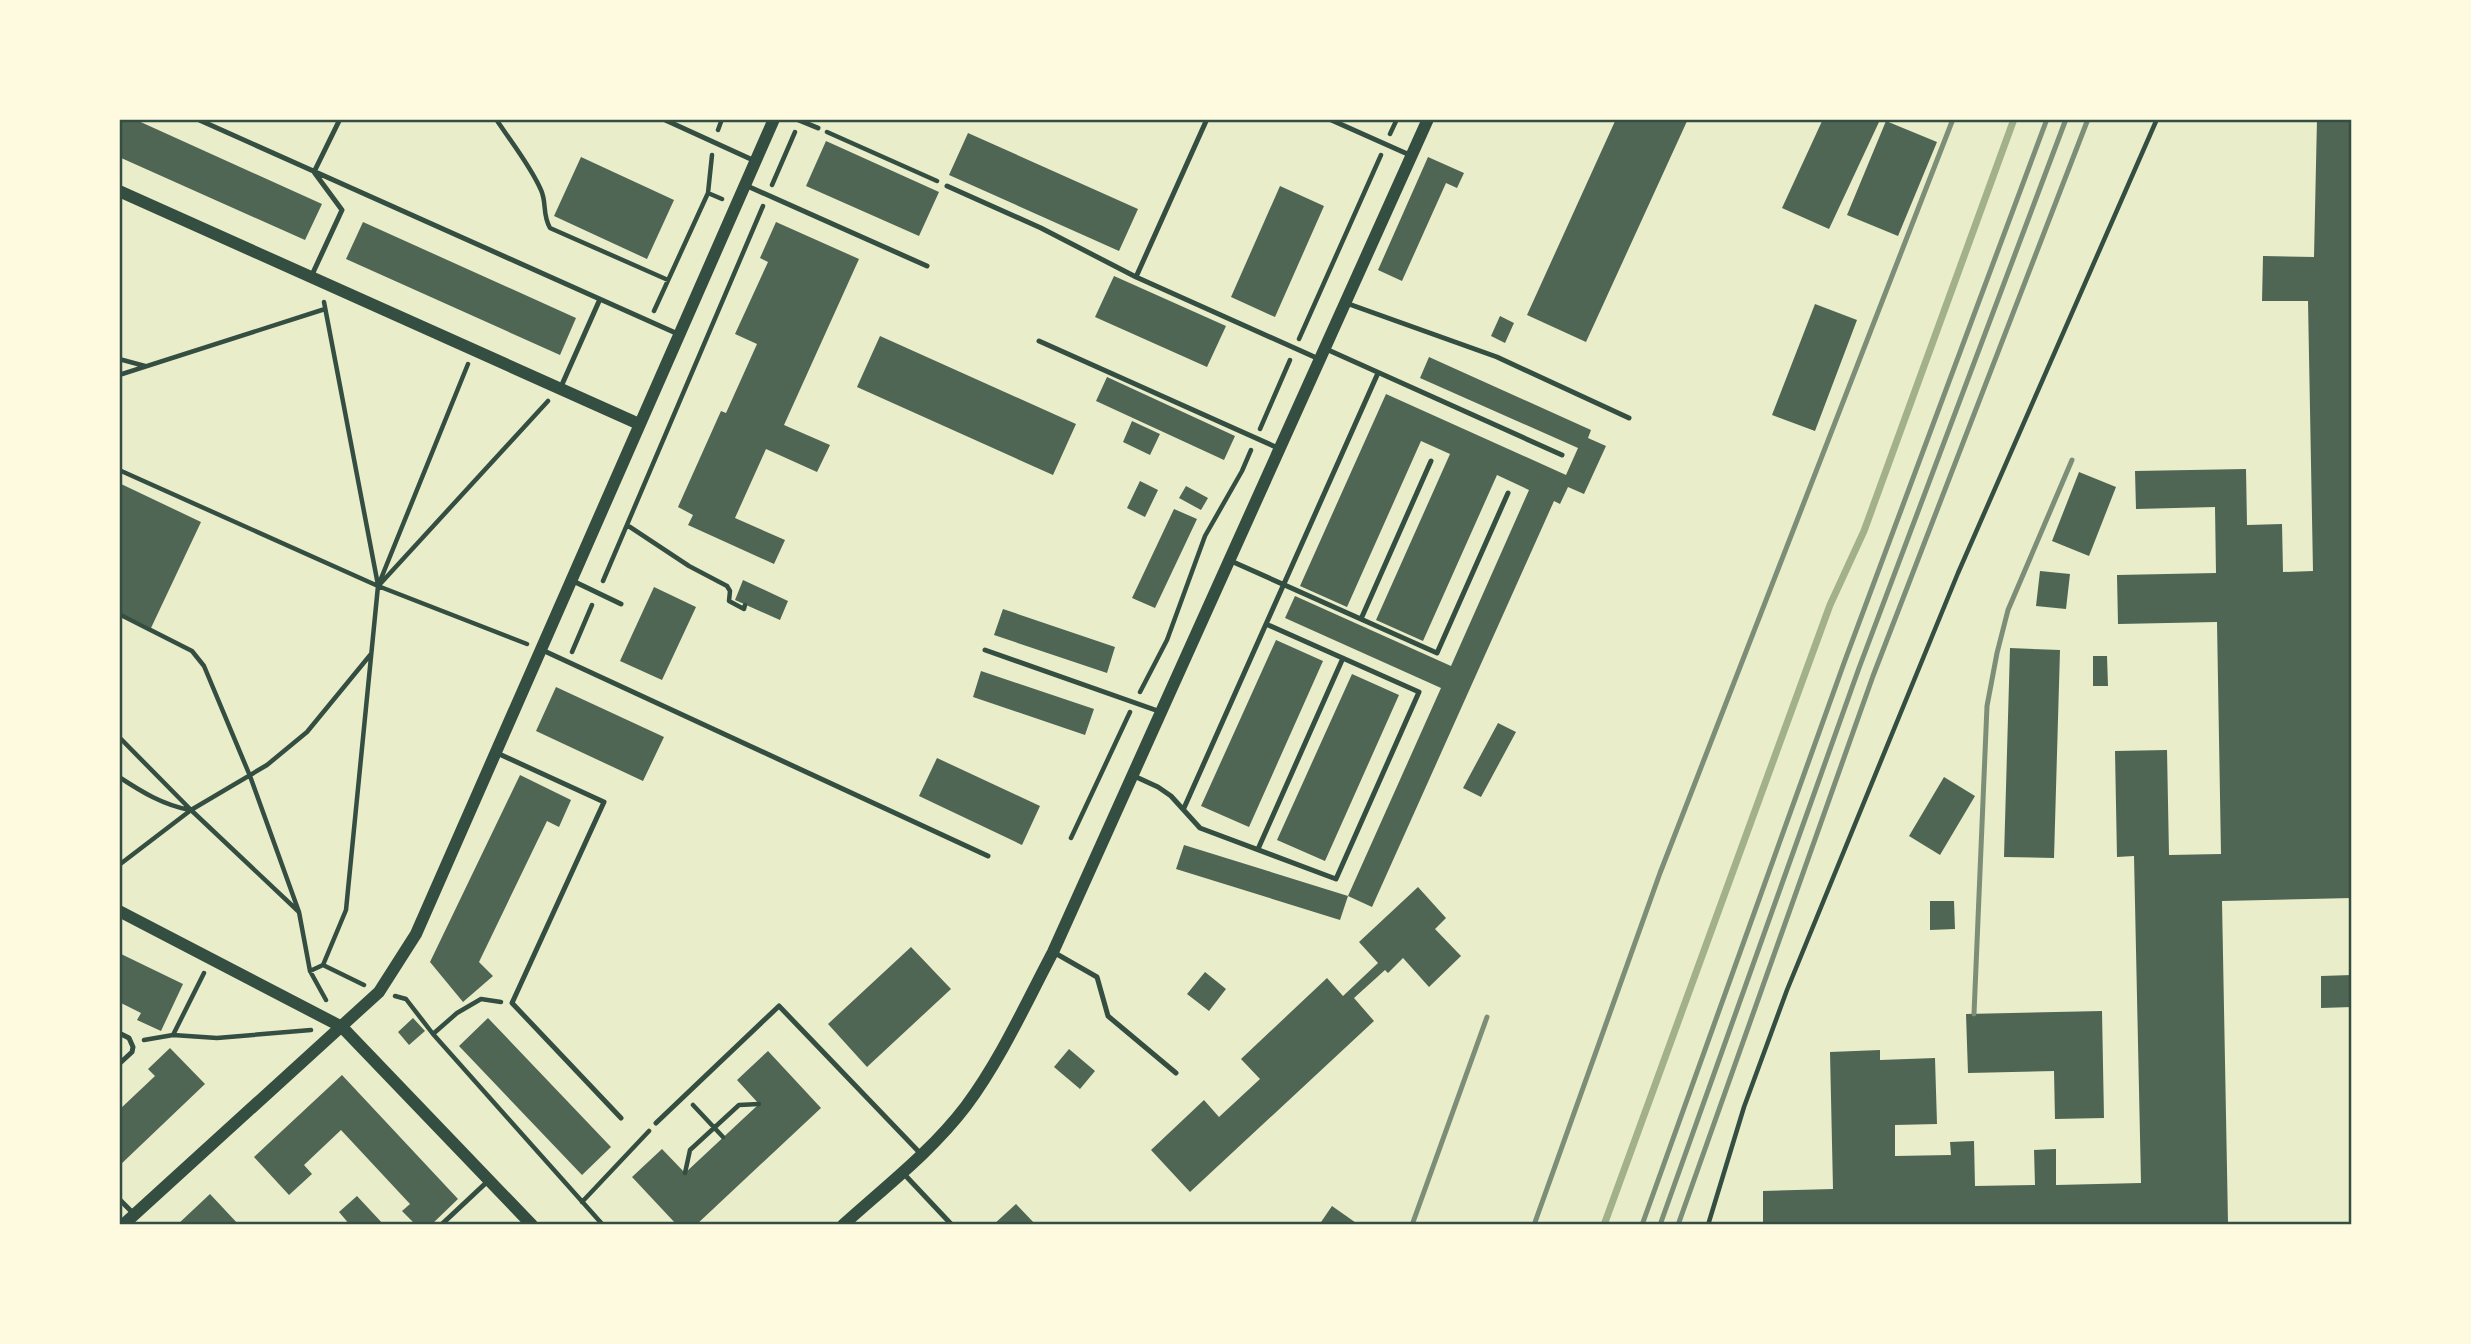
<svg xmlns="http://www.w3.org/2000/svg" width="2471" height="1344" font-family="'Source Sans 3',sans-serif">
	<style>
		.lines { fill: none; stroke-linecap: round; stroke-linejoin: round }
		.stream { stroke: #a3b18a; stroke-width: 7 }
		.building { fill: #4f6655 }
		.path { stroke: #344e41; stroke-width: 4.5 }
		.service { stroke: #344e41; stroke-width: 5 }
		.tertiary { stroke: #344e41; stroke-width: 12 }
		.rail { stroke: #7c8e77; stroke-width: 5 }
		.neatline { fill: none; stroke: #344e41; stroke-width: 2.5 }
	</style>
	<rect width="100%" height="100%" fill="#e9edc9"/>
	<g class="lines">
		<path class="stream" d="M1604,1225L1830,605L1864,531L2014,119"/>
	</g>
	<path class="building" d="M119,119H134L322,204L305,240L119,157Z
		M1616,119H1688L1586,342L1527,315Z
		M1823,119H1873L1879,122L1829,229L1782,208Z
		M2317,119H2352V898L2222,901L2228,1223L2162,1225H1763V1191L1833,1189L1830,1052L1880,1050V1060L1935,1058L1937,1124L1895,1125V1156L1951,1155L1950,1142L1974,1141L1975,1186L2035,1185L2034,1150L2056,1149V1185L2141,1183L2134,856L2117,857L2115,751L2167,750L2169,855L2221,854L2217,622L2118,624L2117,575L2216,573L2215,507L2136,509L2135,471L2246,469L2247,525L2282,524L2283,572L2313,571L2308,301H2262L2263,256L2314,257Z
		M1886,121L1937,142L1898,236L1847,215Z
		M968,133L1138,209L1119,251L949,175Z
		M826,141L939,192L919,236L806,186Z
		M581,157L674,200L647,259L554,216Z
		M1428,157L1464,173L1457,188L1446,183L1402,281L1378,270Z
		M1280,186L1324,206L1275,317L1231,297Z
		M363,222L576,318L560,355L346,259Z
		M776,222L859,259L784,425L830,445L817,472L766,449L735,518L785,540L774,564L688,525L693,515L678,507L721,411L726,413L757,344L735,334L768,262L760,258Z
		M1114,276L1226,326L1207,367L1095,317Z
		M1815,304L1857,320L1815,431L1772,415Z
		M1500,316L1514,323L1505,343L1491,336Z
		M880,336L1076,424L1053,475L857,387Z
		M1429,357L1591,430L1588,438L1606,446L1584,494L1568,487L1560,504L1554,501L1372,907L1348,896L1441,688L1285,618L1295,596L1451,666L1529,490L1497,475L1423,641L1376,620L1450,454L1421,441L1347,607L1300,586L1386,394L1566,475L1578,448L1420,378Z
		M1107,377L1235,436L1224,460L1096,401Z
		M1132,421L1160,434L1150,455L1123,442Z
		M2079,472L2116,487L2089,556L2052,541Z
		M1140,481L1158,490L1145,517L1127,508Z
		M119,483L201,522L151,628L119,612Z
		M1186,486L1208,498L1201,510L1179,498Z
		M1174,509L1197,519L1155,608L1132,598Z
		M2040,571L2070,574L2066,609L2036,606Z
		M743,580L788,601L780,620L735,600Z
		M654,587L696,607L662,680L620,661Z
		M1003,609L1115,647L1107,673L994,635Z
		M1276,640L1323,661L1249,827L1201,806Z
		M2010,648L2060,650L2054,858L2004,857Z
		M2093,656H2107L2108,686H2093Z
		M981,671L1094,709L1085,735L973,697Z
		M1352,674L1399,695L1325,861L1277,840Z
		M556,687L664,737L643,781L536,731Z
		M1498,723L1516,732L1481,797L1463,788Z
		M937,758L1040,806L1022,845L919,796Z
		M520,775L571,800L559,827L547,821L479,962L493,976L463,1002L430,962Z
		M1944,777L1975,796L1940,855L1909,836Z
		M1184,845L1348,896L1340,920L1176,869Z
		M1418,887L1446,918L1435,929L1461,956L1429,987L1403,958L1388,973L1385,970L1354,998L1374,1021L1190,1192L1151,1150L1204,1100L1219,1117L1260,1079L1241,1059L1327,978L1343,996L1378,963L1359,942Z
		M1930,901H1954L1955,929L1930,930Z
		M911,947L951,989L867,1067L828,1024Z
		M119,953L183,984L161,1031L137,1020L141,1013L119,1002Z
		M1205,972L1226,989L1209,1011L1187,994Z
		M2352,975V1007L2321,1008V976Z
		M2102,1011L2104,1118L2055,1119L2054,1071L1968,1073L1966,1014Z
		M413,1018L425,1031L409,1045L398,1032Z
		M488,1018L611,1147L582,1175L459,1046Z
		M170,1048L205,1084L119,1166V1110L155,1076L148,1069Z
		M1069,1049L1095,1071L1080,1089L1054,1067Z
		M768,1051L821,1108L696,1225H677L632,1177L662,1149L685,1173L759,1104L737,1080Z
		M342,1075L458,1199L431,1225H416L402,1211L410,1204L341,1130L304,1165L312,1174L289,1195L254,1157Z
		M210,1194L239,1225H177Z
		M357,1196L384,1225H350L339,1212Z
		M1016,1204L1036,1225H993Z
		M1332,1206L1359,1225H1319Z"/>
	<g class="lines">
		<path class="path" d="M496,119C511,142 530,165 541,190C547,203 542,214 550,228L668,280
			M718,130L722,119
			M827,132L937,181
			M1390,134L1397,119
			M772,185L795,132
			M708,193L712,155
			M324,302L378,585
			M654,311L708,193L722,199
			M1299,339L1381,155
			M119,359L145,366
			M119,375L325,309
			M1260,429L1290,360
			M119,470L378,586L527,644
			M627,525L689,566L727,586L730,591L729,601L744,609L745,605
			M603,581L763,206
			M381,583L548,401
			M119,614L192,651L204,666L250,776L299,912
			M572,652L592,605
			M1140,692L1167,640L1205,536L1242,471L1251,450
			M119,737L191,810L299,912L310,971L323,965
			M119,777C142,792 163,805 190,810
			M1071,838L1130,712
			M119,865L191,810L267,765L307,732L371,654
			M310,971L326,1000
			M364,985L323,965L346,910L378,586L468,364
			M395,996L406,999L433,1034L603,1225
			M433,1034L457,1013L481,999L501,1002
			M173,1035L217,1038L311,1030
			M144,1040L173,1035L204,973
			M693,1105L723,1137
			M685,1173L690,1150L739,1105L759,1104
			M582,1202L649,1131
			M1708,1225L1744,1107L1787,990L1958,573L2157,119"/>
		<path class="service" d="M197,119L678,334
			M663,119L755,161
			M796,119L818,128
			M1329,119L1412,156
			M745,185L927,266
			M947,186L1041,228L1136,277L1319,359
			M311,277L342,210L314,172L340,119
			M1136,277L1207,119
			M1346,303L1497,357L1629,418
			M1039,341L1278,448
			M1326,349L1562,455
			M560,389L600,299
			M1231,561L1437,653L1508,493
			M573,581L621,604
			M1361,619L1431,461
			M540,649L988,856
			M985,650L1161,712
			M497,753L604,802L512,1003L621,1118
			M1134,776L1158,787L1171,796L1200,828L1336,879L1419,692L1266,624
			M1184,808L1378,373
			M1258,849L1343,658
			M1055,953L1097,977L1108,1016L1176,1073
			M119,1033L129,1038L133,1047L132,1052L119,1064
			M656,1123L779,1006L921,1154
			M904,1174L952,1225
			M119,1199L134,1214
			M441,1225L488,1181"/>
		<path class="tertiary" d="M119,191L639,424
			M119,911L342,1027L532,1225
			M123,1225L379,992L416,934L774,119
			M843,1225C885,1187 932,1151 966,1106C1001,1059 1026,1003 1053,952L1428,119"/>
		<path class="rail" d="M1974,1014L1987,706L1997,653L2008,610L2072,460
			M1412,1225L1487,1017
			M1534,1225L1660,873L1953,119
			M1642,1225L1844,663L2047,119
			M1660,1225L1859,668L2066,119
			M1678,1225L1873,676L2088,119"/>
	</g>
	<rect width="2471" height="1344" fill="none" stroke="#fefae0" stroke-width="242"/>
	<rect x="121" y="121" width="2229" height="1102" class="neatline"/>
</svg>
